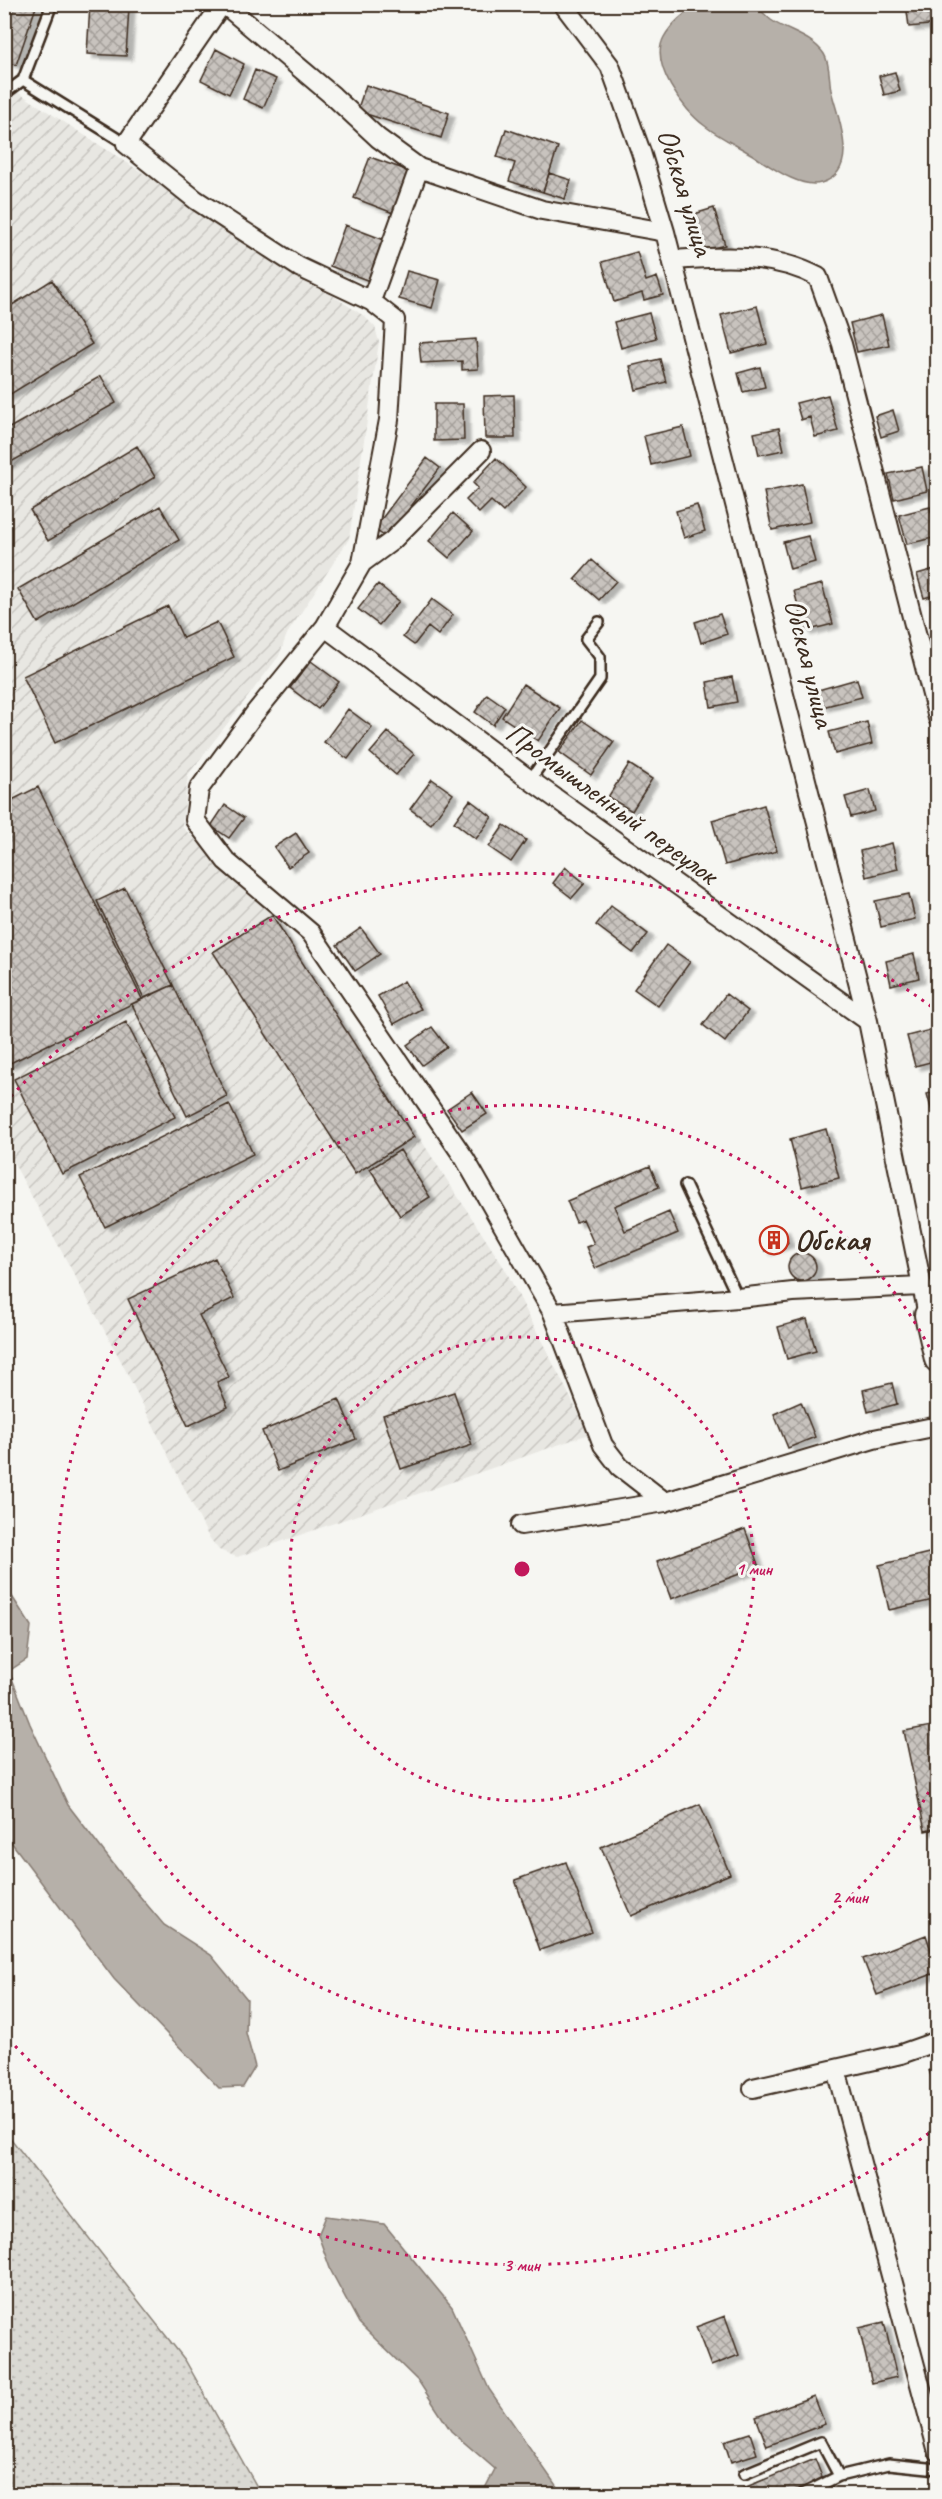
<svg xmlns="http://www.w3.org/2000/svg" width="942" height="2499" font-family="Caveat,sans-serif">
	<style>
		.industrial { fill: url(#industrial-furrows) }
		.grass { fill: url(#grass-dots); stroke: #8a8278; stroke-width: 1.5 }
		.water { fill: #b6b0a9; stroke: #857a71; stroke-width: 1.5 }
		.building { fill: url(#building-cross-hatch); stroke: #3b2a1e; stroke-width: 1.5; filter: url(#shadow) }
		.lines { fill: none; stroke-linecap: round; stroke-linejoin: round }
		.lane-casing { stroke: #3b2a1e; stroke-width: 14 }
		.street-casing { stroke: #3b2a1e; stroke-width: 22 }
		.secondary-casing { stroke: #3b2a1e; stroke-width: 30 }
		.lane { stroke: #f6f6f2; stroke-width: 9 }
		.street { stroke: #f6f6f2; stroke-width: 18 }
		.secondary { stroke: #f6f6f2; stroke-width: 26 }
		.ring { fill: none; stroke: #c2185b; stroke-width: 3; stroke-dasharray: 3 6 }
		.labels { text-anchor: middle; stroke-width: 6; stroke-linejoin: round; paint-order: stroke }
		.street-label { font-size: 30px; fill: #3b2a1e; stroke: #f6f6f2 }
		.poi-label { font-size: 30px; font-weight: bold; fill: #3b2a1e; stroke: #f6f6f2; text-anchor: start }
		.centre { fill: #c2185b; stroke: #f6f6f2; stroke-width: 3 }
		.ring-label { font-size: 18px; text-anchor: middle; font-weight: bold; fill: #c2185b; stroke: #f6f6f2; stroke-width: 6; stroke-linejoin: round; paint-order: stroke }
	</style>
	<defs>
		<pattern id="industrial-furrows" width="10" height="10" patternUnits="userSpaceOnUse" patternTransform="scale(1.5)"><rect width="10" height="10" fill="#e8e7e2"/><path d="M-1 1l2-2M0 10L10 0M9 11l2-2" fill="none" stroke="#c8c6c1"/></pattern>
		<pattern id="grass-dots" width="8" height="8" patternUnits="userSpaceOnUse" patternTransform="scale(1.5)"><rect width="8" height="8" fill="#dad9d3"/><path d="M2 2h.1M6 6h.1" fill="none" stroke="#bcbab5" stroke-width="1.8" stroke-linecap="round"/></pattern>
		<pattern id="building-cross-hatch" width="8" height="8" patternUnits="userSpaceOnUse" patternTransform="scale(1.5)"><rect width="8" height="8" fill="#c8c3be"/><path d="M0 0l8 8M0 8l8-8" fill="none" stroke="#a49f9a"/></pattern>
		<filter id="shadow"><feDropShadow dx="6" dy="4" stdDeviation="1.5" flood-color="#0004"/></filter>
	</defs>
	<rect width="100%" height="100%" fill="#f6f6f2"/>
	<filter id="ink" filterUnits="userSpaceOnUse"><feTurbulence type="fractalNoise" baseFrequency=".0167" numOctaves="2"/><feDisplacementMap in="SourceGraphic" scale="12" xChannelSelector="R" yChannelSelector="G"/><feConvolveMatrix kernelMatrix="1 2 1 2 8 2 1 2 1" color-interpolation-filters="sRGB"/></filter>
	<g filter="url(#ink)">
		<path class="industrial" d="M16,91L364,316L375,327L379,342L349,539L287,634L279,656L188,775L182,827L271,910L505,1269L589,1434L237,1557L219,1550L208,1536L121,1361L5,1147L4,108Z"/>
		<path class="grass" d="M4,2130L185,2360L261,2494H5Z"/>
		<path class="water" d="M696,5H754C760,9 765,15 771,20C788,32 812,36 824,54C830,63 829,80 831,90C837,116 862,171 821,183C799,189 769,165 751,154C736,145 719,137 705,126C683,110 649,64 664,37C672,23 684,14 696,5Z
			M4,1584L31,1626L27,1659L9,1671L30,1724L68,1805L121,1874L164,1925L211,1955L247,1999L246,2033L255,2067L243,2087L219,2088L114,1979L5,1834Z
			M326,2216L384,2224L452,2307L489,2389L562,2494H482L495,2469L451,2431L419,2382L359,2323L331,2271L318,2235Z"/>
		<path class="building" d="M37,4L16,65L4,61L5,4Z
			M906,4H938V24L909,27Z
			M90,5L129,7L126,56L87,54Z
			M216,49L244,64L229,94L201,80Z
			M255,70L276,79L263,108L243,99Z
			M895,72L900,91L884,95L879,76Z
			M366,85L449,113L441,138L357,111Z
			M506,129L558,147L543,192L509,181L515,163L497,157Z
			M370,157L409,171L393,213L354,198Z
			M549,173L571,180L565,199L543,192Z
			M714,208L725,245L705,250L694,214Z
			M345,225L387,241L372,282L330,266Z
			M637,252L646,281L657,277L663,295L644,300L642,293L614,302L602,262Z
			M407,271L440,280L432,308L399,299Z
			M52,280L92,344L4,398V310Z
			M757,306L767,344L731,353L721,315Z
			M649,313L656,338L621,348L614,322Z
			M882,315L889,345L857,352L850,323Z
			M476,339L478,369L462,370V361L421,363L419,343Z
			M660,359L666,382L636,390L630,366Z
			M760,367L765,387L743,392L738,373Z
			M101,376L116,403L4,466V431Z
			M514,395L515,438H485L484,396Z
			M828,395L838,431L815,437L810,417L801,420L796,403Z
			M434,404H463L464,440L434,441Z
			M893,410L899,431L881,437L875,416Z
			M683,427L690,456L651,465L644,436Z
			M779,428L784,450L759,455L754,433Z
			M137,446L155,477L48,541L30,510Z
			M427,458L440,468L387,538L374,529Z
			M496,458L526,487L503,512L491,501L479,513L466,500L478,488L473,483Z
			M922,467L927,491L894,499L888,474Z
			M802,484L810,522L772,530L764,492Z
			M697,505L705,531L684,538L676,511Z
			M160,506L179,540L38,623L18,589Z
			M930,507L937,537L907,544L899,515Z
			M453,513L473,531L449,558L429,541Z
			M808,536L815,562L790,569L783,542Z
			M592,560L616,581L599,600L575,579Z
			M938,568V594L924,598L917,574Z
			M378,584L399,601L379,625L358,609Z
			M822,584L833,624L805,631L794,591Z
			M432,599L453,615L438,635L428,627L414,645L403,637Z
			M168,606L183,638L217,622L234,657L55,743L23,676Z
			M720,614L727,634L701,643L695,622Z
			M938,645V664L933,646Z
			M311,661L339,682L318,709L290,688Z
			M732,677L737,702L711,707L707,682Z
			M857,679L862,697L822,707L818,690Z
			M523,684L560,708L538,741L502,717Z
			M487,694L505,707L493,725L475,712Z
			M348,709L372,727L348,759L324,742Z
			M582,720L614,742L591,775L559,752Z
			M867,722L872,744L835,754L829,732Z
			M388,732L414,754L396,775L370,753Z
			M629,764L652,779L632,811L608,797Z
			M432,779L453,794L431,824L410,809Z
			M38,787L142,999L4,1066V804Z
			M870,790L875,811L851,817L845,797Z
			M470,800L492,817L476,839L454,822Z
			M225,805L244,818L229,838L211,826Z
			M764,805L777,851L725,865L712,820Z
			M504,825L526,840L511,862L489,847Z
			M296,833L309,853L288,867L274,847Z
			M892,843L898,869L866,877L860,851Z
			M565,867L585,883L572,898L553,883Z
			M125,888L173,985L144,998L97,901Z
			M909,894L915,919L881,927L875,901Z
			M611,906L648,934L633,953L596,925Z
			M272,915L414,1137L355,1174L213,952Z
			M361,928L380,954L355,971L337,945Z
			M666,945L690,962L658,1006L634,989Z
			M914,954L919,978L891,985L886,961Z
			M404,981L421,1009L394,1024L378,996Z
			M173,985L227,1096L187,1116L132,1004Z
			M726,994L748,1011L725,1042L703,1025Z
			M126,1022L175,1117L62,1174L14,1079Z
			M432,1027L447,1047L422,1065L407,1045Z
			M938,1028V1060L915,1066L907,1036Z
			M938,1091V1133L927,1094Z
			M472,1092L487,1114L462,1130L447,1109Z
			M229,1104L253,1154L105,1227L80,1177Z
			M826,1129L839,1178L802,1187L790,1139Z
			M400,1150L430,1197L400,1216L370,1169Z
			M650,1166L659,1187L614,1206L625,1231L669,1212L678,1233L595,1268L586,1247L594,1244L583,1219L576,1222L567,1201Z
			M783,1228L788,1243L765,1251L760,1236Z
			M788 1267a14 14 0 1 1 28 0a14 14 0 1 1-28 0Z
			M215,1258L234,1298L199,1315L229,1377L217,1382L228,1407L188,1426L128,1299Z
			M807,1319L816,1351L787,1359L778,1327Z
			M892,1383L897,1404L868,1412L863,1390Z
			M454,1392L472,1445L401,1469L383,1415Z
			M339,1399L356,1439L278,1471L262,1431Z
			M801,1402L815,1437L788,1448L774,1414Z
			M745,1529L759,1567L671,1599L657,1561Z
			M933,1552L938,1571V1599L889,1610L879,1565Z
			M938,1725V1828L925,1831L904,1731Z
			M700,1804L730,1874L631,1916L601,1847Z
			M566,1862L592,1932L540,1950L515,1880Z
			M926,1935L938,1972L877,1995L863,1959Z
			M938,2068V2097L929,2070Z
			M725,2316L739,2355L711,2366L696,2327Z
			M884,2322L897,2377L872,2383L859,2328Z
			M814,2396L825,2424L767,2446L756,2417Z
			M750,2433L757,2454L731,2462L724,2441Z
			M815,2459L823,2479L787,2494H729Z"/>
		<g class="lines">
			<g class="lane-casing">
				<path id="lane" d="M52,4L23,80L126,144
					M4,94L23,80
					M530,780L600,679V657L586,639L599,622
					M685,1185L738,1298
					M744,2474L821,2442L839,2476
					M803,2494L839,2476L889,2464L938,2469"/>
			</g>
			<g class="street-casing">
				<path id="street" d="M222,4L126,144L196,200L299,267L371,301
					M224,4L333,96L378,138L419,168L542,210L665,232
					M563,4L610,66L641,152L665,232L868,1021L928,1315
					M419,168L371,301L395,320L389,420L362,563L325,627L255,713L199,789L195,820L226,861L311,933L465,1159L553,1313L603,1445L620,1467L665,1502
					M673,260C722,256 773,253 818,277L842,344L938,718
					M362,563L392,541L481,451
					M325,627L530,780L868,1021
					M553,1313L738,1298L793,1292L921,1286
					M521,1525L665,1502L874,1439L938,1426
					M836,2069L938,2452
					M753,2088L901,2054L938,2041"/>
			</g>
			<g class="secondary-casing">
				<path id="secondary" d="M938,1313L928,1315L938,1359"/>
			</g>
			<use href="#lane" class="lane"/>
			<use href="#street" class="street"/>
			<use href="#secondary" class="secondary"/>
		</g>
	</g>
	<g class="ring">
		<circle cx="522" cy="1569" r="232"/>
		<path d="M937 1776A464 464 0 1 1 937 1362"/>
		<path d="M936 2128A696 696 0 0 1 5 2035M5 1103A696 696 0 0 1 936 1010"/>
	</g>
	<defs>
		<g id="building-ring" transform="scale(1.5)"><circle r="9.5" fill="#f6f6f2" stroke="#c8321e" stroke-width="1.5"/><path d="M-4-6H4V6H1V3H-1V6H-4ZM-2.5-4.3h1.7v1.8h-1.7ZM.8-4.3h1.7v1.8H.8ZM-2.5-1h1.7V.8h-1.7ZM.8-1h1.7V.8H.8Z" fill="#c8321e"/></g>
	</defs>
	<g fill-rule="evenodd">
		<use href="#building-ring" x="774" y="1240"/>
	</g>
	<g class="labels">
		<g class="street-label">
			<text transform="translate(686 192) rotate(73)" y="10">Обская улица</text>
			<text transform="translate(810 663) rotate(76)" y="10">Обская улица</text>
			<text transform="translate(612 803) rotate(36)" y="10">Промышленный переулок</text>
		</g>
		<g class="poi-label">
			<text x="795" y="1250">Обская</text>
		</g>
	</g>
	<circle cx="522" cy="1569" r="9" class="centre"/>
	<g class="ring-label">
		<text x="754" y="1575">1 мин</text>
		<text x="850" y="1903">2 мин</text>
		<text x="522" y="2271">3 мин</text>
	</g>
	<rect width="942" height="2499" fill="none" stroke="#f6f6f2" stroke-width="24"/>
	<rect x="12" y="12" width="918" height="2475" fill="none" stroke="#3b2a1e" stroke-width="2" filter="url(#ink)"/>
</svg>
